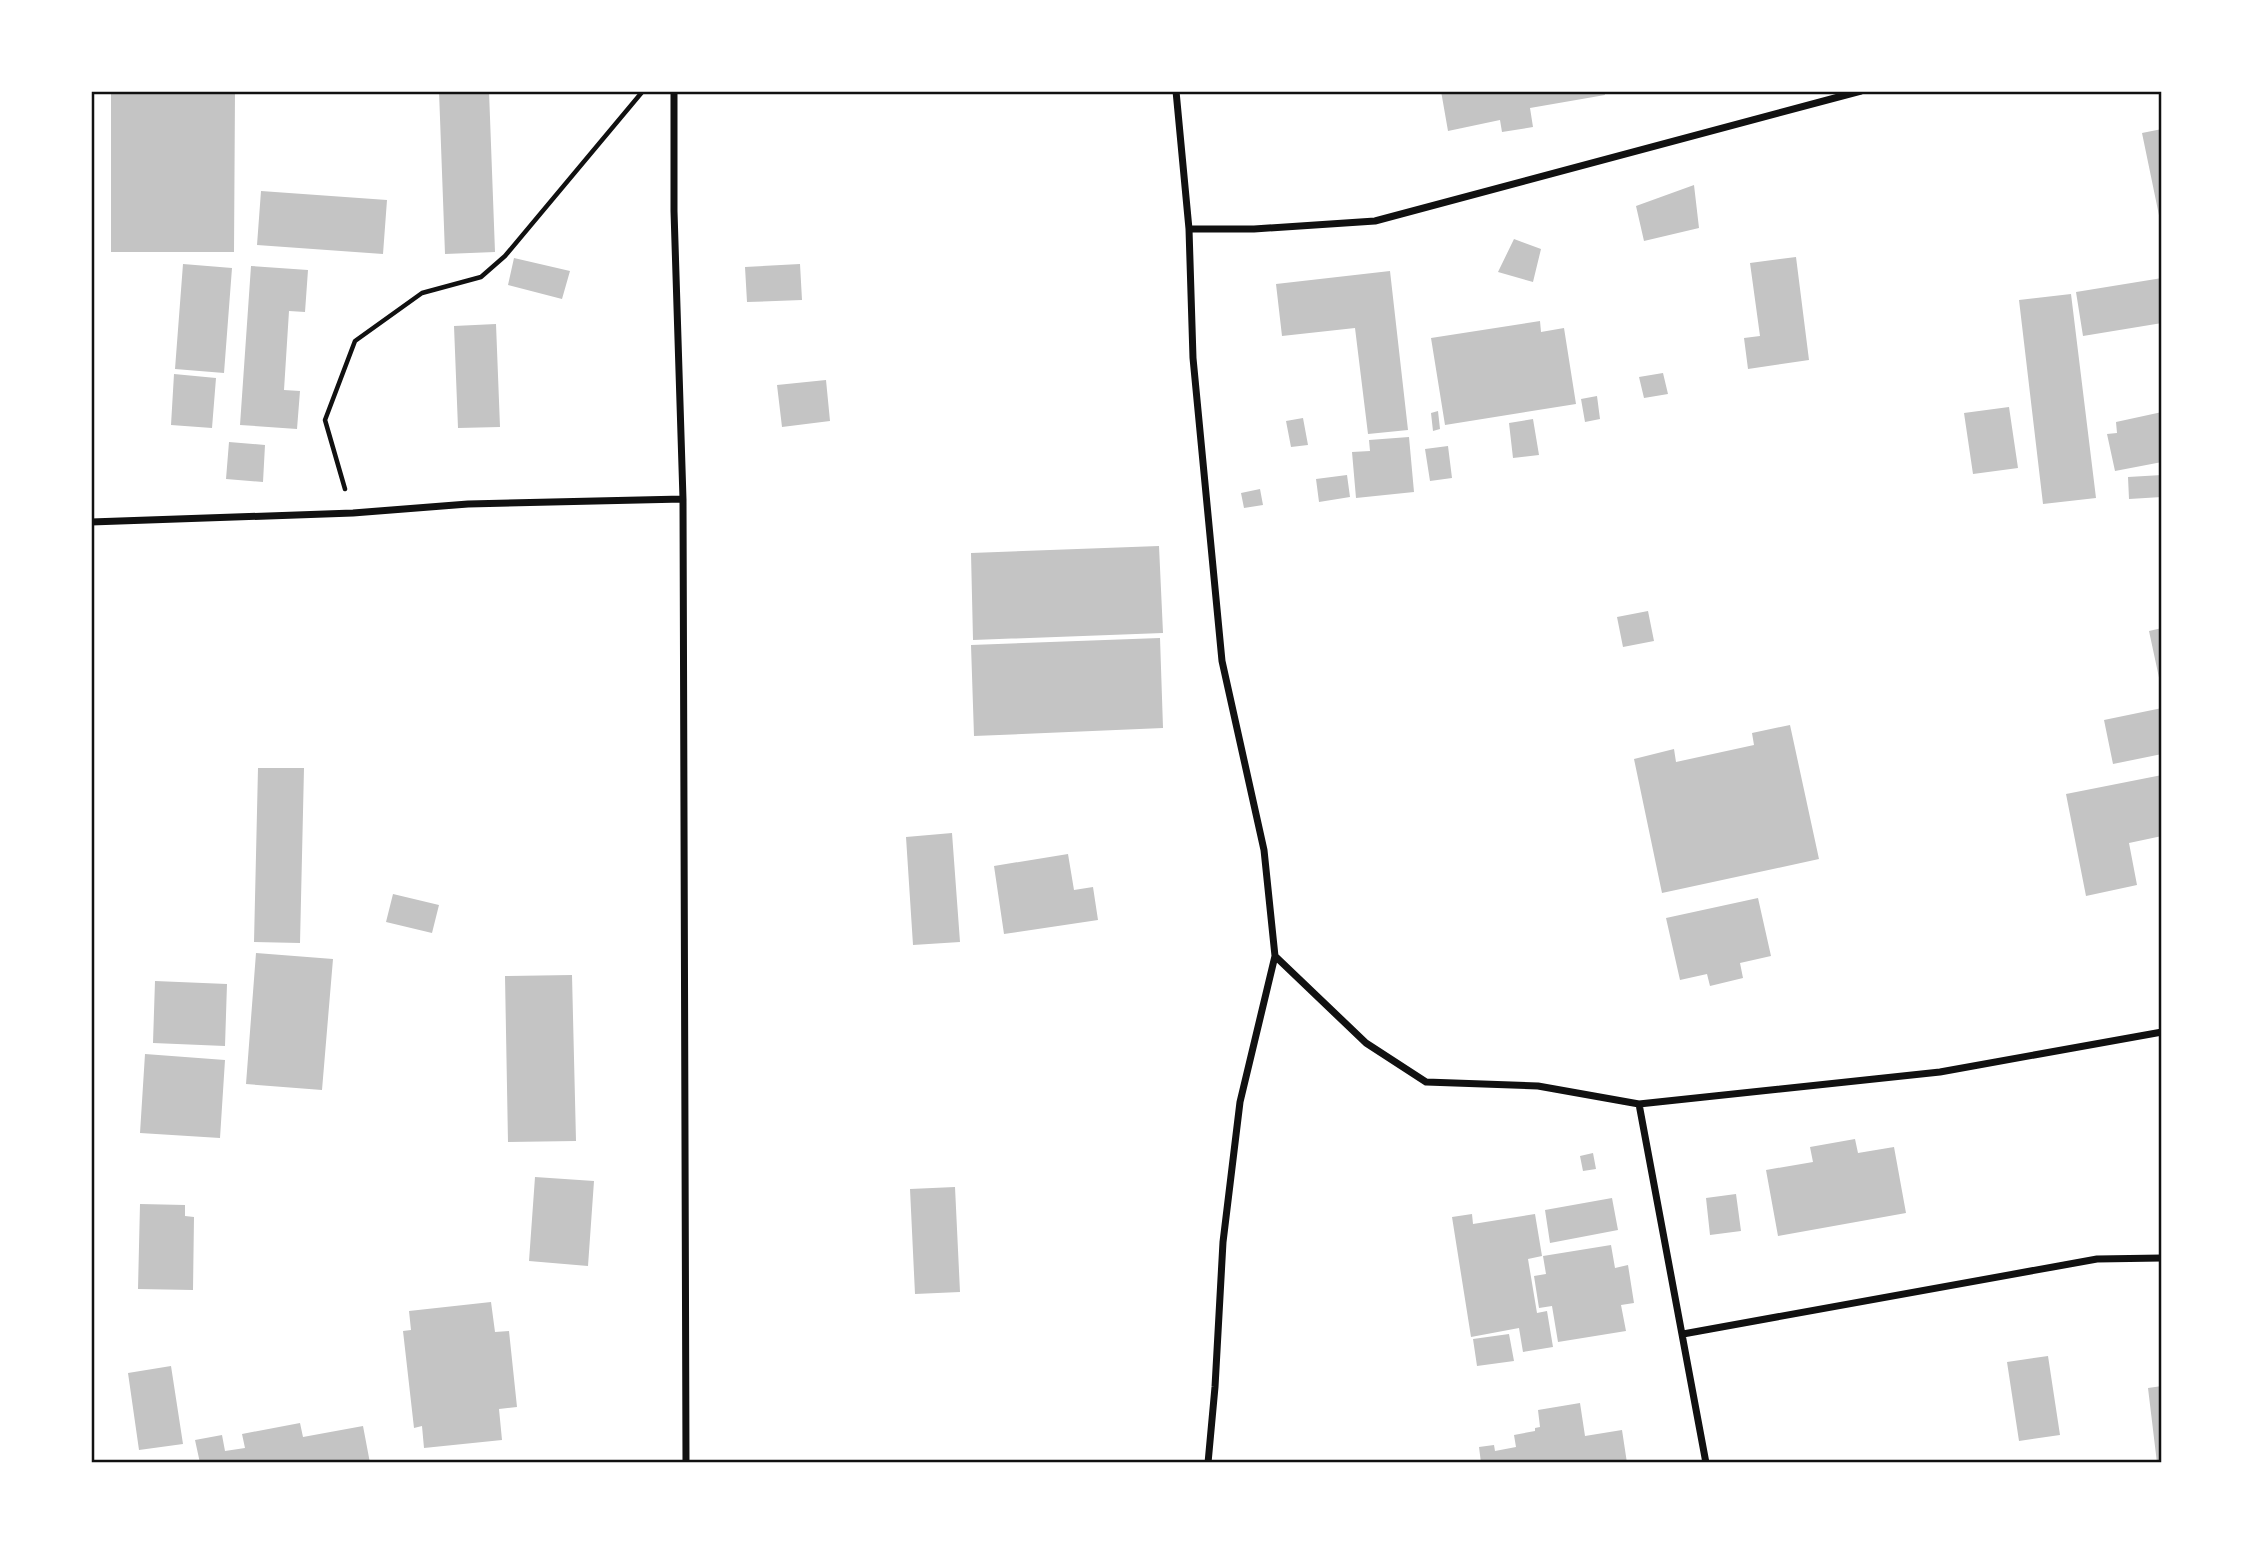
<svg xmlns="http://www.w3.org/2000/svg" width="2253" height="1554" font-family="Arial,sans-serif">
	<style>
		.building { fill: #c4c4c4 }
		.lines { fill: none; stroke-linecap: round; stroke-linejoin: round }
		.path { stroke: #111; stroke-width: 4.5 }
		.minor { stroke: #111; stroke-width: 7 }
		.neatline { fill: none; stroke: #111; stroke-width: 2.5 }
	</style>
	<rect width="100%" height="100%" fill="#fff"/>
	<path class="building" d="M111,91H235L234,252H111Z
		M439,91H489L495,252L445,254Z
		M1441,91H1604L1605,95L1530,108L1533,127L1502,132L1500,120L1448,131Z
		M2162,129V225H2161L2142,133Z
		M1694,185L1699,228L1644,241L1636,206Z
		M261,191L387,200L383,254L257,245Z
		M1514,239L1541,249L1533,282L1498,272Z
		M1796,257L1809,360L1748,369L1744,338L1760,336L1750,263Z
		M514,258L570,271L562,299L508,285Z
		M183,264L232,268L224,373L175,369Z
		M800,264L802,300L747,302L745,267Z
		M251,266L308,270L305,312L289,311L284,390L300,391L297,429L240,425Z
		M1390,271L1408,430L1368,434L1355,328L1282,336L1276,284Z
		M2162,278V323L2083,336L2076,292Z
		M2071,294L2096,498L2043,504L2019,300Z
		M1540,321L1541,332L1564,328L1576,404L1445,425L1431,338Z
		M496,324L500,427L458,428L454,326Z
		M1663,373L1668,394L1644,398L1639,377Z
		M174,374L216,378L212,428L171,425Z
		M826,380L830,421L782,427L777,385Z
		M1597,396L1600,419L1585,422L1581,399Z
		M2009,407L2018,468L1973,474L1964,413Z
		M1438,411L1440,429L1433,431L1431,413Z
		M2162,412V462L2115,471L2107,434L2117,433L2116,422Z
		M1303,418L1308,445L1291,447L1286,421Z
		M1533,419L1539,455L1513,458L1509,423Z
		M1409,437L1414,492L1356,498L1352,452L1370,451L1369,440Z
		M229,442L265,445L263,482L226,479Z
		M1448,446L1452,478L1430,481L1425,449Z
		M1347,475L1350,497L1319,502L1316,479Z
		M2162,475V497L2129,499L2128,477Z
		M1260,489L1263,505L1244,508L1241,493Z
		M1159,546L1163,633L973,640L971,553Z
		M1648,611L1654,641L1623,647L1617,617Z
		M2162,628V687H2161L2149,631Z
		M1160,638L1163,728L974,736L971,645Z
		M2162,708V754L2113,764L2104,720Z
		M1790,725L1819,859L1662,893L1634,759L1674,749L1676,762L1754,745L1752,733Z
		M258,768H304L300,943L254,942Z
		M2162,775V836L2129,843L2137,885L2086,896L2066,794Z
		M952,833L960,942L913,945L906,837Z
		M1068,854L1074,890L1093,887L1098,920L1004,934L994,866Z
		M393,894L439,905L432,933L386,922Z
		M1758,898L1771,956L1740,963L1743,978L1710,986L1707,974L1680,980L1666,918Z
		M256,953L333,959L322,1090L246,1084Z
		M572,975L576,1141L508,1142L505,976Z
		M155,981L227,984L225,1046L153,1043Z
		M145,1054L225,1060L220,1138L140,1133Z
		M1855,1139L1858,1153L1894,1147L1906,1213L1778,1236L1766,1170L1813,1162L1810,1147Z
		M1593,1153L1596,1169L1583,1171L1580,1156Z
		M535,1177L594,1181L588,1266L529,1261Z
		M955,1187L960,1292L915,1294L910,1189Z
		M1736,1194L1741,1231L1710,1235L1706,1198Z
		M1612,1198L1618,1230L1550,1243L1545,1210Z
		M140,1204L185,1205V1216L194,1217L193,1290L138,1289Z
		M1472,1214L1473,1224L1535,1214L1542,1256L1528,1259L1537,1313L1547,1311L1553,1347L1523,1352L1519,1328L1471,1337L1452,1217Z
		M1611,1245L1615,1268L1628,1265L1634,1303L1621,1305L1626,1331L1558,1342L1552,1306L1539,1308L1534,1276L1546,1274L1543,1256Z
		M491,1302L495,1332L509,1331L517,1407L499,1409L502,1440L424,1448L422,1426L414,1428L403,1331L411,1330L409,1311Z
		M1509,1334L1514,1361L1477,1366L1473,1339Z
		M2048,1356L2060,1435L2019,1441L2007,1362Z
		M171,1366L183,1444L139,1450L128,1373Z
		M2162,1386V1463H2157L2148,1388Z
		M1580,1403L1585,1436L1622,1430L1627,1463H1481L1479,1447L1494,1445L1495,1451L1516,1447L1514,1435L1535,1431V1428L1540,1427L1538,1410Z
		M300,1423L303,1437L363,1426L370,1463H200L195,1440L222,1435L225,1451L245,1448L242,1434Z"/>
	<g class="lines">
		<path class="path" d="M345,489L325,420L355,341L422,293L481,277L505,256L643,91"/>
		<path class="minor" d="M674,91V211L683,499L686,1463
			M1176,91L1189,229L1193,358L1222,661L1264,850L1275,956
			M1189,229H1254L1375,221L1861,91
			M91,522L353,513L468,504L683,499
			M1683,1334L2097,1259L2162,1258
			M1208,1463L1215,1387L1223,1242L1240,1102L1275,956L1366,1043L1426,1082L1538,1086L1639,1104
			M1706,1463L1639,1104L1940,1072L2162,1032"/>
	</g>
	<rect width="2253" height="1554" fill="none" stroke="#ffffff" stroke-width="186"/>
	<rect x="93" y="93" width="2067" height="1368" class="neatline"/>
</svg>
